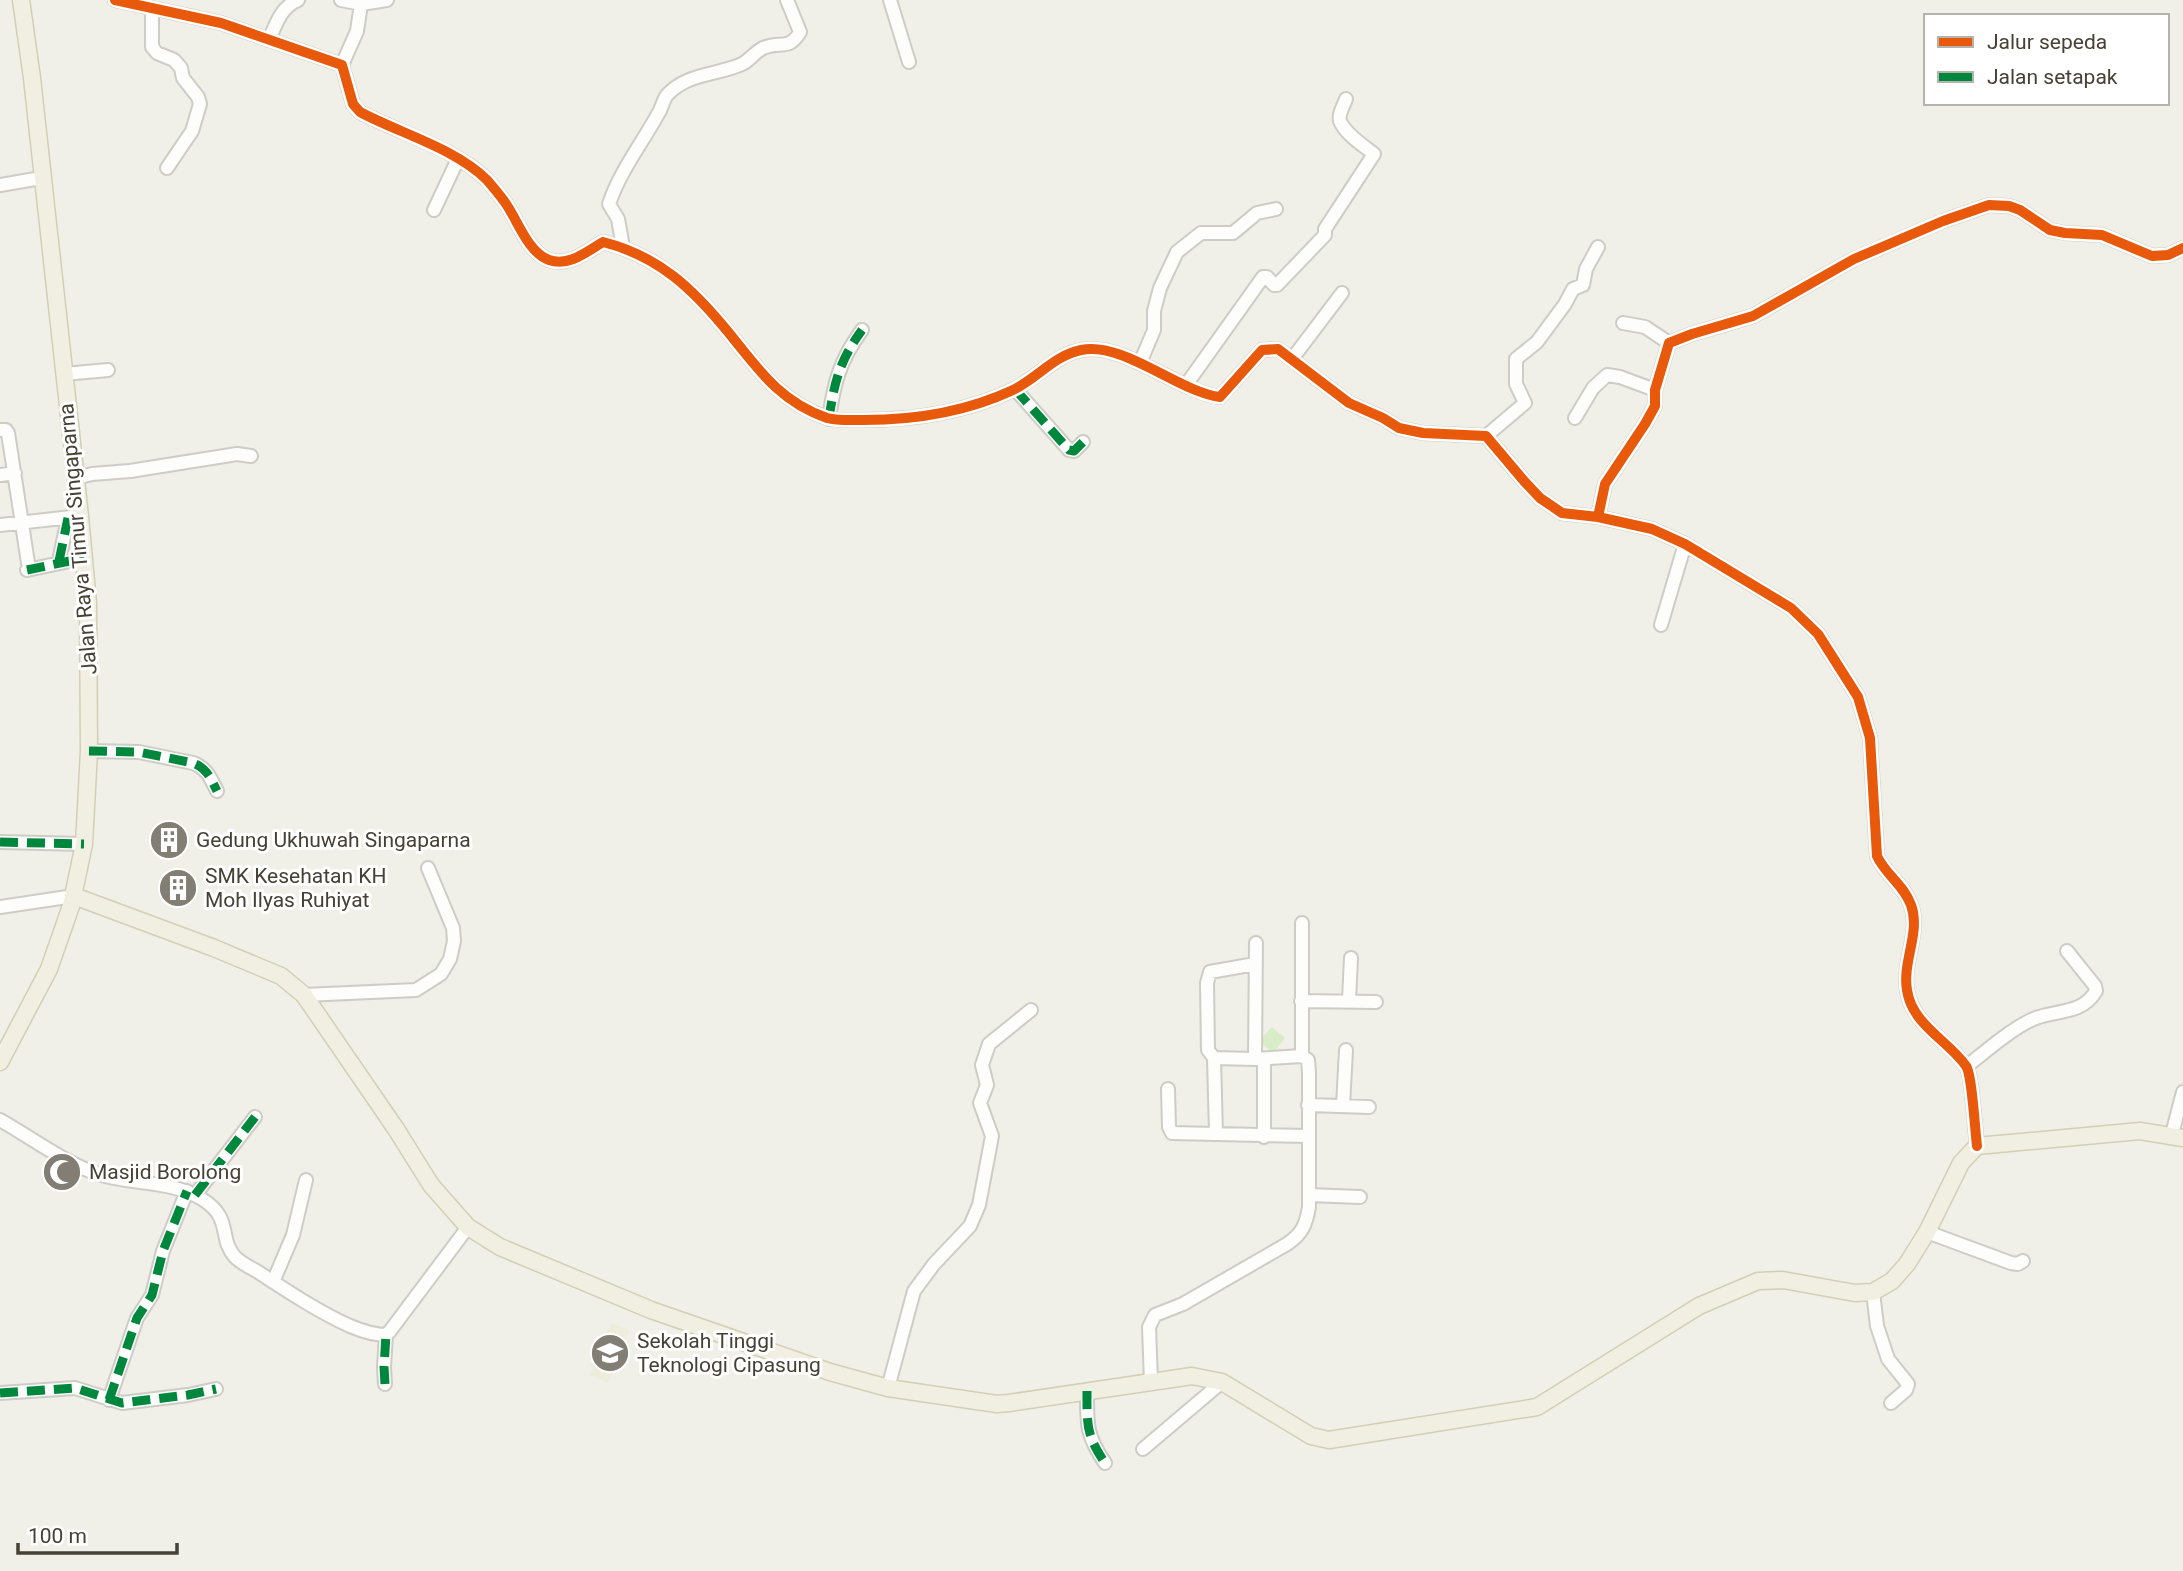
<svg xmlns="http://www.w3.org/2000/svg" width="2183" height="1571" font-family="Roboto,sans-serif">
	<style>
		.education { fill: #eeecda }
		.green { fill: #d8ecc7 }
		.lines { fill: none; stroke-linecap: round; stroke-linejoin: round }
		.minor-casing { stroke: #ceccc6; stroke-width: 16 }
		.major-casing { stroke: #d3cfb5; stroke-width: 19 }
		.minor { stroke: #fdfdfc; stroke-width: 12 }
		.major { stroke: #f1efe2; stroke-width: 16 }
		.quiet { stroke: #00873e; stroke-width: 9; stroke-dasharray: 18 9; stroke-linecap: butt }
		.cycleway-casing { stroke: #fff; stroke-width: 15 }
		.cycleway { stroke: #e8590c; stroke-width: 10 }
		.labels { text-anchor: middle; stroke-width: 6; stroke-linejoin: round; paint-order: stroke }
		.street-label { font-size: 21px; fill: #464134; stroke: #fff }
		.poi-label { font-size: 21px; fill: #464134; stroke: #fff; text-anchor: start }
	</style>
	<rect width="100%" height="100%" fill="#f0efe8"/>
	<path class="education" d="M611,1323L629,1330L608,1383L590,1375Z"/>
	<path class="green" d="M1272,1027L1285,1038L1273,1053L1259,1041Z"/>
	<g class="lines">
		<g class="minor-casing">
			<path id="minor" d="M115,0L221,23L342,65L353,104L360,112C399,133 455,148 487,180C493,187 499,194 504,201C517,218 527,252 549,260C569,267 586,252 603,242C659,256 693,289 729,333C758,369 780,402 827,418C838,421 852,420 864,420C915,420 966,412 1013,390C1036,379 1055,355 1081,350C1123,341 1179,392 1220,397L1262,350L1278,349L1349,403L1383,418L1399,428L1423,433L1486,436L1524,481L1540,498L1562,513L1598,517L1652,529L1685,544L1791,608L1818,634L1858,697L1870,738L1877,856C1885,874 1904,885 1911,905C1921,932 1902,962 1907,990C1912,1025 1948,1040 1966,1066C1972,1074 1975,1131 1977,1146
				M341,0L361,4
				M890,0L909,62
				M152,9V47L157,53L174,60L181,68L183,78L198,97L200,104L192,131L167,168
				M269,40C276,24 281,7 298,0
				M342,65L357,31L361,4L387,0
				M0,185L41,178
				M434,210L458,159
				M623,247L618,219L609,204C620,171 641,145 658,114C662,108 663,100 667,95C687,73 718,75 742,64C750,60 755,52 763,48C781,40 788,52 800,32L787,0
				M1623,323L1645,327L1669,343
				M1292,359L1342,293
				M1140,363L1154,330V311L1160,288L1177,252L1201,233H1233L1257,213L1276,209
				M64,374L108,370
				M1186,385L1263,277H1267L1274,285H1277L1325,235V229L1374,154C1364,146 1345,134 1340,121C1338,114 1344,105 1346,99
				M1015,389L1069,450L1074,451L1083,442
				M1575,418L1593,388L1607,375L1620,377L1655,390
				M829,419C834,382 840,360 862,330
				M0,430H6L8,433L28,563
				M1486,436L1525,403L1516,384V359L1537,342L1565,304L1573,289L1583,285L1586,269L1598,247
				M0,475L15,473
				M76,478L92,474L130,471L237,454L251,456
				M1598,517L1605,484L1645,424L1655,406V390L1669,343L1692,334L1753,316L1854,259L1943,221L1989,205L2009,206L2020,210L2050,230L2065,233L2102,235L2152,256L2168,255L2183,248
				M0,525L80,516
				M59,561L68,518
				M27,570L84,558
				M1661,625L1685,544
				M89,751L139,752L193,763C207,768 211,779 217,791
				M0,842L84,844
				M0,907L74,896
				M1256,943L1255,1059L1302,1056
				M1255,964L1210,972L1207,983L1208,1050L1214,1058L1255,1059
				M304,995L416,990L441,974L450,959L454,941L453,928L428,868
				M1349,1000L1351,958
				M1301,1001L1376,1002
				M1214,1058L1216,1134
				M1264,1060V1137
				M1967,1066C1985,1052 2018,1023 2039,1017C2061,1010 2083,1013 2096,991L2095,986L2067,951
				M1168,1089L1169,1127L1172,1133L1308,1136
				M1308,1105L1369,1107
				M1343,1106L1346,1050
				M0,1120C32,1138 63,1162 98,1174C132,1185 171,1180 202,1199C233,1218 218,1238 235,1257C241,1263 251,1268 258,1272C287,1291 319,1312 350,1326C362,1331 374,1335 386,1335L390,1331L468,1227
				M2172,1134L2183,1092
				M195,1195L255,1117
				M1309,1195L1360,1197
				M1927,1232L2011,1263L2018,1264L2023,1261
				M273,1282L293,1235L306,1180
				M1873,1292L1877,1326L1888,1359L1908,1384L1906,1390L1891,1403
				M1151,1382L1149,1327L1155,1315L1183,1304L1287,1244C1302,1234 1306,1225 1309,1207V1072L1308,1060L1302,1056V923
				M385,1384L384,1367L386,1335
				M888,1388L914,1291L934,1264L970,1226L979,1205L992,1136L980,1103L987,1085L982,1065L989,1044L1031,1010
				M1087,1391C1087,1425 1086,1435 1105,1463
				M0,1393L75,1388L122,1403L188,1395L216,1389
				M109,1400L137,1318L152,1295L163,1251L187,1191
				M1143,1449L1222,1382"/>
		</g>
		<g class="major-casing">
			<path id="major" d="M74,896L214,948L281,976L304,995L396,1129L431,1185L468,1227L500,1247L651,1310L830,1372L888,1388L997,1404L1009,1403L1192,1376L1222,1382L1311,1436L1329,1440L1537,1407L1699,1306L1758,1281L1783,1280L1855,1293L1873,1292L1892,1281L1907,1264L1927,1232L1961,1163L1977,1146L2140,1131L2183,1138
				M0,1062L49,969L71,906L84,844L89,751L88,603L80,516L32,78L21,0"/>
		</g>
		<use href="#minor" class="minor"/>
		<use href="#major" class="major"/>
		<path class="quiet" d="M1015,389L1069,450L1074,451L1083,442
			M829,419C834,382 840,360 862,330
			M59,561L68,518
			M27,570L84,558
			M89,751L139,752L193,763C207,768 211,779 217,791
			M0,842L84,844
			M195,1195L255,1117
			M385,1384L384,1367L386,1335
			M1087,1391C1087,1425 1086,1435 1105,1463
			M0,1393L75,1388L122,1403L188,1395L216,1389
			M109,1400L137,1318L152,1295L163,1251L187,1191"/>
		<g class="cycleway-casing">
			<path id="cycleway" d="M115,0L221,23L342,65L353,104L360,112C399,133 455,148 487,180C493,187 499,194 504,201C517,218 527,252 549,260C569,267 586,252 603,242C659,256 693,289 729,333C758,369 780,402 827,418C838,421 852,420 864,420C915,420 966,412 1013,390C1036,379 1055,355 1081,350C1123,341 1179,392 1220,397L1262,350L1278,349L1349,403L1383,418L1399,428L1423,433L1486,436L1524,481L1540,498L1562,513L1598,517L1652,529L1685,544L1791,608L1818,634L1858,697L1870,738L1877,856C1885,874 1904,885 1911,905C1921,932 1902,962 1907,990C1912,1025 1948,1040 1966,1066C1972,1074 1975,1131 1977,1146
				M1598,517L1605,484L1645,424L1655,406V390L1669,343L1692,334L1753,316L1854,259L1943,221L1989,205L2009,206L2020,210L2050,230L2065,233L2102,235L2152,256L2168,255L2183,248"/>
		</g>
		<use href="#cycleway" class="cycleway"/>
	</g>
	<defs>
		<g id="building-disc" transform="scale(2.0125)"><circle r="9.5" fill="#827e73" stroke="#fff"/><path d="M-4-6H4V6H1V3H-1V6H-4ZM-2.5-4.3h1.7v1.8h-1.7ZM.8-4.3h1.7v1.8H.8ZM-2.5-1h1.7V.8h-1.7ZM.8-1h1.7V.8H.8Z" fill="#fff"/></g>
		<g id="mosque-disc" transform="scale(2.0125)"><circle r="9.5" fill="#827e73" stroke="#fff"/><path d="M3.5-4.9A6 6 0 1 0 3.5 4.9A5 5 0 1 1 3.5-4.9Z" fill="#fff"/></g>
		<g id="school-disc" transform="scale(2.0125)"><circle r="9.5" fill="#827e73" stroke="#fff"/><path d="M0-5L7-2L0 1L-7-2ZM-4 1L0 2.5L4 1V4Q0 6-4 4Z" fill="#fff"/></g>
	</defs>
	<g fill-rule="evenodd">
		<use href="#building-disc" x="169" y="840"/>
		<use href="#building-disc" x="178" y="888"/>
		<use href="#mosque-disc" x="62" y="1172"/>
		<use href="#school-disc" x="610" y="1353"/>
	</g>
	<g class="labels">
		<g class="street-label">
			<text transform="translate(78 539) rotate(-95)" y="7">Jalan Raya Timur Singaparna</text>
		</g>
		<g class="poi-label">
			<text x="196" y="847">Gedung Ukhuwah Singaparna</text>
			<text x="205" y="883">SMK Kesehatan KH<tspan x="205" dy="24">Moh Ilyas Ruhiyat</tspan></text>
			<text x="89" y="1179">Masjid Borolong</text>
			<text x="637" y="1348">Sekolah Tinggi<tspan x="637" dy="24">Teknologi Cipasung</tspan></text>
		</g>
	</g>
	<rect x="1924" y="14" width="245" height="91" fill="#ffffff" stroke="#b5b3ae" stroke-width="2"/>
	<rect x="1938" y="37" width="35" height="10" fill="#e8590c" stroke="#b5b3ae" stroke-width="2"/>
	<text x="1987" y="49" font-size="21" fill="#464134">Jalur sepeda</text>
	<rect x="1938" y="72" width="35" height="10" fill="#00873e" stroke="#b5b3ae" stroke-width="2"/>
	<text x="1987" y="84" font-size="21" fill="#464134">Jalan setapak</text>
	<path d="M18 1543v10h159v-10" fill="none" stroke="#464134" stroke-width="3.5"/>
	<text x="28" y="1543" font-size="21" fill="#464134" stroke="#ffffff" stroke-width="5" paint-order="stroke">100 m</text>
</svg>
